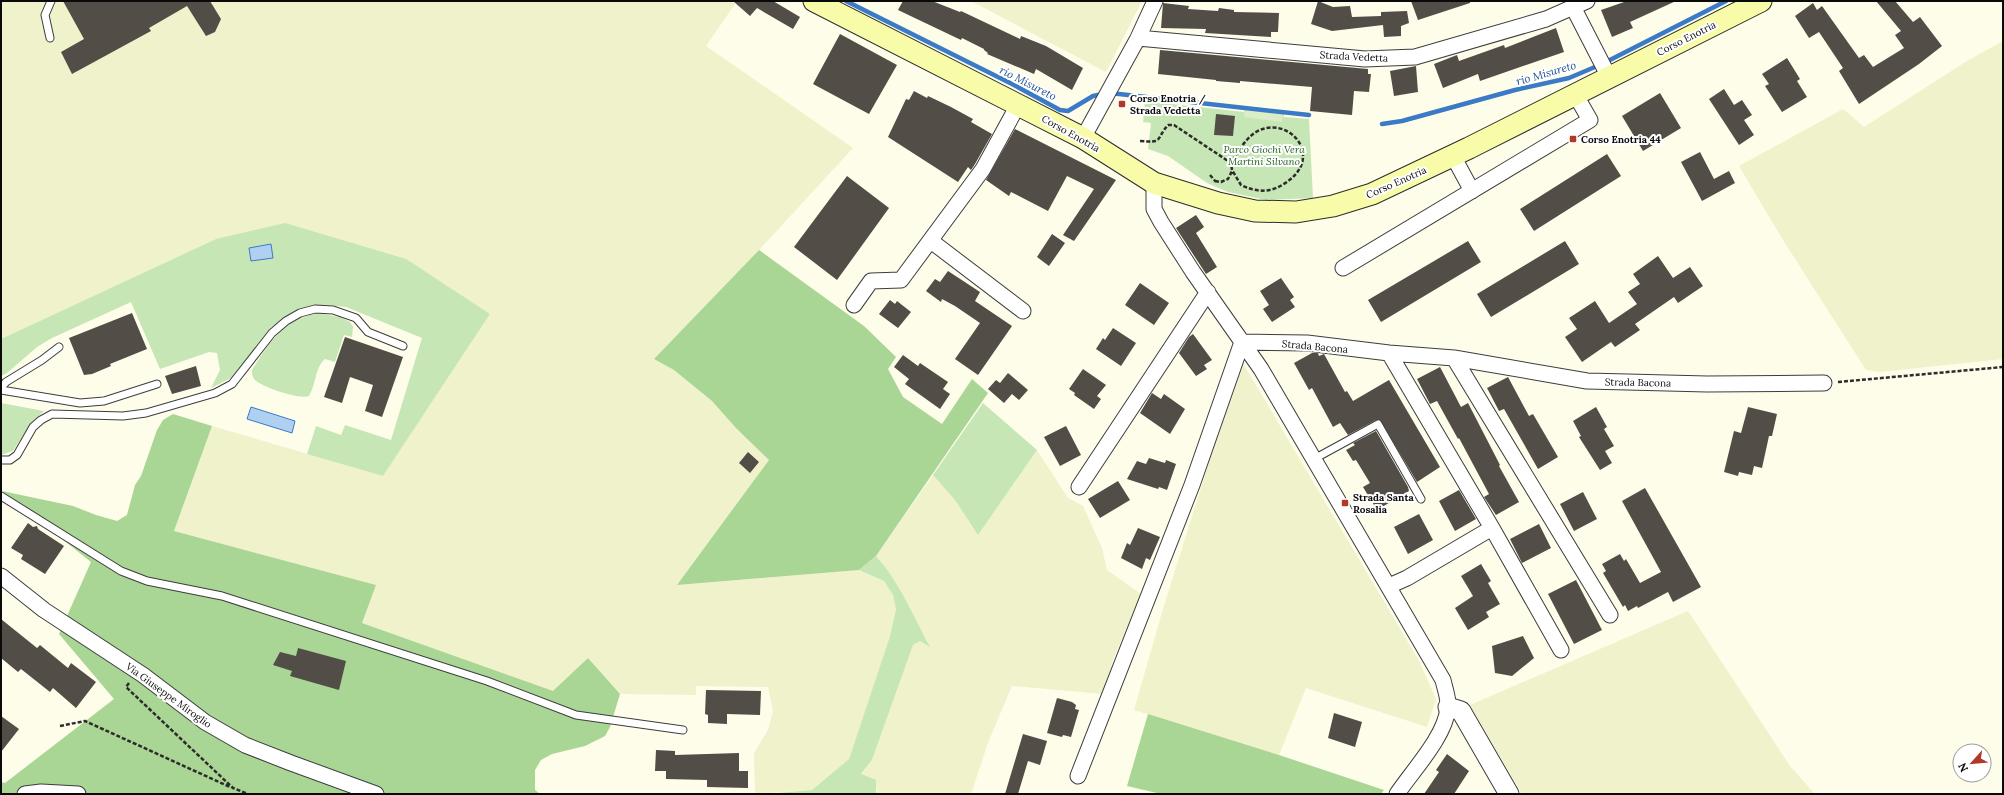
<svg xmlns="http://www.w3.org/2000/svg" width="2004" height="795" font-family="Lora,serif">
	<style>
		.farmland { fill: #eff2cb }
		.green { fill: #c7e6b5 }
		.forest { fill: #a9d595 }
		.pitch { fill: #daedc7 }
		.water { fill: #b0d0f2; stroke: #3b7ac6 }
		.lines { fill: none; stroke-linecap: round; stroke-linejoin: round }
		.stream { stroke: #3b7ac6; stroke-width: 4.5 }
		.building { fill: #524d47 }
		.service-casing { stroke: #3d3d3d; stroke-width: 9 }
		.minor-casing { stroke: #3d3d3d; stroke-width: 17 }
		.tertiary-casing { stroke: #3d3d3d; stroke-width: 21 }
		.secondary-casing { stroke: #2c2c2c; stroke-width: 23 }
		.path { stroke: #2c2c2c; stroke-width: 2.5; stroke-dasharray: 4 2; stroke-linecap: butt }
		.service { stroke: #fff; stroke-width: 7 }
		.minor { stroke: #fff; stroke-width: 15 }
		.tertiary { stroke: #fff; stroke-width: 19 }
		.secondary { stroke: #f8fba7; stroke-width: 21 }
		.poi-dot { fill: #b2382a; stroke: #fff; stroke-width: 1.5 }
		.labels { text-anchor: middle; stroke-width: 4; stroke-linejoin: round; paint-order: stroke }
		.street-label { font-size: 10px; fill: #0a0a0a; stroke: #fff }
		.poi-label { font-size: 10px; font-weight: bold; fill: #0a0a0a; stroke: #fff; text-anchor: start }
		.park-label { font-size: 10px; font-style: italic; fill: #235e1f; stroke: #fff }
		.water-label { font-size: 11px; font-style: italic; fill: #1b4d95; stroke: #fff }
	</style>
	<rect width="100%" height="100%" fill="#fefde9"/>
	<path class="farmland" d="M1,1H737L706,46L853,148L759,250L654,359L674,370L712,401L736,428L769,460L678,585L859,570L884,581L893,595L896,608L890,636L849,759L812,790L755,794L754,753L768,730L773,711L768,687L696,686V695L620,694L588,658L553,692L362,623L376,585L174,531L212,426L383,476L490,314L216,239L1,339Z
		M971,1H1142L1106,72Z
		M2003,41V359L1880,372L1866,370L1783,240L1739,166L1843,109L1864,127L1967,61Z
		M1241,360L1418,659L1436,699L1427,727L1306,688L1279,755L1134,710L1163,609Z
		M1037,450L1068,498L1083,506L1102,548L1107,570L1141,594L1113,660L1103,694L1012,686L989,740L971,794H876L877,788L861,775L872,760L913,645L920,641L929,646L909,607L883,564L876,556L933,475L955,500L978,535Z
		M1688,611L1790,766L1815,794H1522L1470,705Z"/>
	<path class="green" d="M1145,101L1244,112V109L1284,114V117L1309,119L1313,198L1266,200L1228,192L1207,183L1168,156L1148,149L1151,123L1143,122Z
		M285,223L406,259L490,314L383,476L307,454L316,426L341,435L345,425L391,440L422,338L346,307L327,305L312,306L294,312L271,327L236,373L231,378L211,388L220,370L217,353L209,352L160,369L131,302L52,338L37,347L7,373L1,376V339L216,239Z
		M317,313L340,317L350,322L353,327L352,337L344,335L335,362L325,359C315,367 316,385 309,396C300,400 262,387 255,380C252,377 252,374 252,370C270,342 282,321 317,313Z
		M1,403L44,411L31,423L13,451L1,455Z
		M983,403L1037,450L978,535L955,500L933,475Z
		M876,556C898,580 914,617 930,647L920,641L913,645L872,760L861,774L876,780V794H765L812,790L849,759L890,636L896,609L893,595L884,581L859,570Z"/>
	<path class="forest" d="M759,250L864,326L896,357L888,369L903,397L942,424L972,379L988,393L876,556L859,570L677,585L769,460L736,428L712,401L674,370L654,359Z
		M173,414L212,426L174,531L376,585L362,623L553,691L588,658L620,694L610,727L605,736L585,746L552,754L541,760L535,770V790L540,794H1V782L5,783L114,699L59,634L91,562L2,491L73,506L96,515L117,521L127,515L135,485L141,476L157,430L163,420Z
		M1148,714L1279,755L1384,790L1381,794H1161L1127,786Z"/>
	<path class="pitch" d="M1245,110L1283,115L1282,122L1244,117Z"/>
	<path class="water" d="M271,244L273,258L251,261L249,248Z
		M251,407L295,421L292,433L247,419Z"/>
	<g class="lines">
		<path class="stream" d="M846,1L1014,85L1060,110L1068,111L1093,96L1103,94
			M1110,93L1309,115
			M1382,124L1402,121L1515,90L1569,78L1602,64L1726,1"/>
	</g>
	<path class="building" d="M63,1H210L221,19L215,32L206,36L187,6L149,28L151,31L72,74L61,52L84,39Z
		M733,1H773L800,17L793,29L757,8L750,16Z
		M903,1H932L960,12L961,11L1020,39L1021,36L1046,46L1083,68L1072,90L1036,69L1034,74L987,54L988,53L984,50V49L962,38L961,40L898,10Z
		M1318,1L1333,7L1350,6L1352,17L1381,16V12L1407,11L1409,23L1401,26V36L1384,37L1383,25L1332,31L1311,24Z
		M1411,1H1470V3L1418,20Z
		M1627,1H1676L1630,22L1633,28L1612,37L1601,10Z
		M1876,1H1895L1913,22L1920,17L1942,46L1919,64L1859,104L1839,71L1843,68L1819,32L1809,38L1795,16L1813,3L1817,10L1822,6L1859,58L1864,55L1873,67L1904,48L1895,35L1901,31Z
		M1163,3L1189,6L1188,9L1218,11L1219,8L1234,10V12L1279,13L1278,32H1271V37L1205,33L1206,29L1161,28Z
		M1556,28L1564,52L1480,81L1478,74L1443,88L1434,64L1457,55L1459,61L1504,45L1505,48Z
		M840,34L897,65L869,114L813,84Z
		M1160,50L1368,69V74H1371L1369,92L1354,91L1352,115L1310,111L1312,87L1240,81V83L1216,81V80L1158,74Z
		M1787,58L1800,79L1797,81L1807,97L1782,112L1765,86L1769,84L1762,74Z
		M1416,66L1418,92L1394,96L1390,71Z
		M1724,89L1734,105L1742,100L1752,115L1744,120L1754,135L1739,145L1709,99Z
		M914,91L927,98L928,96L951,107L973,119L971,122L992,134L975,164L971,170L968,167L958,182L888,137L906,99L909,100Z
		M1660,93L1681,128L1643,151L1622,116Z
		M1216,114L1235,116L1233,136L1214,135Z
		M1015,129L1116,180L1074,241L1063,235L1094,189L1067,176L1048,211L1011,192L1009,196L986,180Z
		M1700,152L1714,179L1729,171L1735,183L1702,201L1681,162Z
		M1607,154L1621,176L1534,231L1520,209Z
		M847,176L889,208L837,280L794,247Z
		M1196,215L1204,227L1196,233L1217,267L1206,274L1176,228Z
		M1052,234L1065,243L1049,266L1037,257Z
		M1468,241L1481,262L1381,322L1368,300Z
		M1565,241L1579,264L1491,317L1477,294Z
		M1658,256L1673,278L1690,267L1703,286L1678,303L1674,297L1635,324L1640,330L1615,347L1611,342L1582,362L1565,337L1577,329L1569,318L1595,301L1609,323L1637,304L1628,292L1640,284L1633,274Z
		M948,271L980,292L975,301L1012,326L978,375L955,359L980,323L955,306L942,299L941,302L926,291L935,279L940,282Z
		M1281,278L1294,297L1290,300L1295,307L1272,322L1263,309L1269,305L1260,291Z
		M1140,283L1169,303L1154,325L1125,305Z
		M890,300L895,304L897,301L911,312L898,328L879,314Z
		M132,313L147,349L110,364L111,366L92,374L84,375L69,338Z
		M1113,328L1136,343L1121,366L1096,349L1103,338L1105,340Z
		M1193,334L1212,360L1204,365L1207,369L1196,376L1179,353L1189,337Z
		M345,337L403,357L382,417L365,411L373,385L350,377L342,403L324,397Z
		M1312,353H1318L1319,356L1324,354L1345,392L1347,391L1353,401L1389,380L1440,467L1417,482L1380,420H1376L1348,435L1340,423L1333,427L1312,388L1309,390L1294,363Z
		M903,355L918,366L920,363L948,382L943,389L950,394L940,409L905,384L909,379L894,367Z
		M196,366L201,386L172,394L165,376Z
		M1440,367L1461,407L1468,403L1500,465L1499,466L1519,502L1496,515L1484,497L1489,494L1459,438L1458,439L1437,401L1430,404L1417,379Z
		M1083,369L1106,385L1097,396L1101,399L1094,409L1074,395L1075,393L1069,389Z
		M1008,373L1028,390L1019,400L1012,394L1004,403L988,389L996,380L1000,383Z
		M1508,377L1529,416L1533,414L1558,457L1538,469L1504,409L1499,411L1487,388Z
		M1152,393L1161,399L1164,394L1185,409L1170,434L1140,413Z
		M1596,407L1607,427L1604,429L1614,446L1605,451L1612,463L1600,470L1579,437L1581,436L1573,421Z
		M1748,407L1777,414L1772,436H1769L1762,468L1754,466L1752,475L1739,472L1738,476L1724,472L1734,431L1741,433Z
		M1066,426L1081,455L1060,466L1044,437Z
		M1376,431L1408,487L1409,491L1377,510L1363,487L1370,483L1356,460L1353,461L1346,450L1355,445L1353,443Z
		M748,452L759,462L750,473L739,463Z
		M1149,458L1165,463L1166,460L1176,464L1167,490L1159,487L1158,489L1127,479L1137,461L1146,464Z
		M1118,481L1130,500L1100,518L1088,499Z
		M1645,488L1701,587L1673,602L1668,592L1638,608L1637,606L1628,611L1625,605L1623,607L1603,573L1606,571L1602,564L1620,554L1624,561L1626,559L1640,583L1661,572L1622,501Z
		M1459,490L1476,519L1455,531L1439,501Z
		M1583,492L1597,519L1574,531L1560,504Z
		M1419,514L1433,540L1408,554L1394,527Z
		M28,523L33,527L37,526L38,529L64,546L45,574L21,559L23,555L11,548Z
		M1539,524L1551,548L1522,563L1510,539Z
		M1138,528L1160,537L1150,560L1146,558L1142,569L1121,558L1127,543L1130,545Z
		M1481,564L1491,581L1488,583L1500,604L1486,612L1489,617L1468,630L1455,608L1473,596L1461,576Z
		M1576,580L1602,630L1574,644L1548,594Z
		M1,619L37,648L40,645L68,668L71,663L96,682L76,708L53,688L50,692L21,669L18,672L1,658Z
		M1523,636L1534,658L1512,676L1495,673L1492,646Z
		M298,648L346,661L339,690L290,676L292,671L273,665L280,652L296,656Z
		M706,690L761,691L760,715L727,714V724L708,723V715L705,714Z
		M1057,698L1072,702L1076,705L1075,709L1079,710L1071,737L1063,735L1062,737L1047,733Z
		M1334,713L1362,722L1355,747L1328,738Z
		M1,716L19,729L1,752Z
		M1023,734L1047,741L1040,765L1028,761L1018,794H1005Z
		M656,750L675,751V755L739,753V771H748V788L707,787V780L666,779V771H655Z
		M1447,754L1469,771L1454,794H1424L1439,772L1436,770Z"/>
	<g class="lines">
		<g class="service-casing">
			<path id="service" d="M50,38L45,15L51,1
				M1,388L6,382L42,360L59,347
				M1,390L80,403L104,401L157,384
				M1314,459L1378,424L1421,499
				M1,460H10L17,455L33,427L41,420L52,414L123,416L146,413L215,393L232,384L272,333L286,321L300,313L315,309L333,310L356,318L368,332L403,346
				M1,496L121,571L147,581L222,596L487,681L576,715L683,730"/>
		</g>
		<g class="minor-casing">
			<path id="minor" d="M1573,7L1609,77
				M1138,38L1365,59L1415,57L1546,19L1587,1
				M1083,138L1138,38L1155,1
				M1453,156L1472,191
				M1154,183V209L1161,222L1193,272L1261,369L1443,680C1445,689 1449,699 1448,708C1445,737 1413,770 1397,794
				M931,241L1023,311
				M1343,268L1590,120L1575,94
				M854,305L871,281L901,280L983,169L1018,105
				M1389,353L1492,528L1561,650
				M1454,358L1610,615
				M1079,487L1208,292
				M1,576L44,610L143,675L205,722L245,745L291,763L376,794
				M1389,586L1407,578L1492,528
				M1078,776L1192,485L1242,342L1307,343L1389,353L1454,358L1587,381L1707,384L1824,383
				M25,794L41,792L78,794"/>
		</g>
		<g class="tertiary-casing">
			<path id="tertiary" d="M1448,707L1461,711L1509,794"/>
		</g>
		<g class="secondary-casing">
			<path id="secondary" d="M814,1L1083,138L1154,183L1218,203L1255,211L1296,212L1333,206L1372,194L1469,148L1761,1"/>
		</g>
		<path class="path" d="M1140,141C1164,143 1155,140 1168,125H1174L1231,163C1238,152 1245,139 1256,132C1289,113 1328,159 1282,185C1269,193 1255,192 1241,185L1232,170L1231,163
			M1210,175L1216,182
			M1215,181L1221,182L1228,179L1232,171
			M1838,382L2003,367
			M129,683L126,687L233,788L248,794
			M60,726L85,721L230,787"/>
		<use href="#service" class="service"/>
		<use href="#minor" class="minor"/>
		<use href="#tertiary" class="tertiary"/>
		<use href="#secondary" class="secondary"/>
	</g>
	<g class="poi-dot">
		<rect x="1118" y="100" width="8" height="8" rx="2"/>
		<rect x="1569" y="135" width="8" height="8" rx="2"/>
		<rect x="1341" y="499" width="8" height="8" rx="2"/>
	</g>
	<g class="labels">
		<g class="street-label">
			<text transform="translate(1686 38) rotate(-27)" y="4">Corso Enotria</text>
			<text transform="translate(1354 56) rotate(3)" y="4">Strada Vedetta</text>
			<text transform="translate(1071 133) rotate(29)" y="4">Corso Enotria</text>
			<text transform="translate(1396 182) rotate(-24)" y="4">Corso Enotria</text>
			<text transform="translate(1315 346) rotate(5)" y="4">Strada Bacona</text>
			<text transform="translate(1638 382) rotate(1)" y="4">Strada Bacona</text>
			<text transform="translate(169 695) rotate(36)" y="4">Via Giuseppe Miroglio</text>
		</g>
		<g class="poi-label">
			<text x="1130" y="102">Corso Enotria /<tspan x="1130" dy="12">Strada Vedetta</tspan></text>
			<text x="1581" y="143">Corso Enotria 44</text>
			<text x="1353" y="501">Strada Santa<tspan x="1353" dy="12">Rosalia</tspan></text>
		</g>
		<g class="park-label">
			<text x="1264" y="153">Parco Giochi Vera<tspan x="1264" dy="12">Martini Silvano</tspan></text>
		</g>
		<g class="water-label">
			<text transform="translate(1546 73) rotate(-16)" y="4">rio Misureto</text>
			<text transform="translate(1028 83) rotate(27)" y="4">rio Misureto</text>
		</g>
	</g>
	<rect width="2004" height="795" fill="none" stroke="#0a0a0a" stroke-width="4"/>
	<g transform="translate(1972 763) rotate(243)"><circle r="19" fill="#ffffff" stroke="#9d9d9d"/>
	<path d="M0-3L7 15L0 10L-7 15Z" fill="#b2382a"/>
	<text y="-6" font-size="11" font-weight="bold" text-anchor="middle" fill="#0a0a0a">N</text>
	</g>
</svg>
